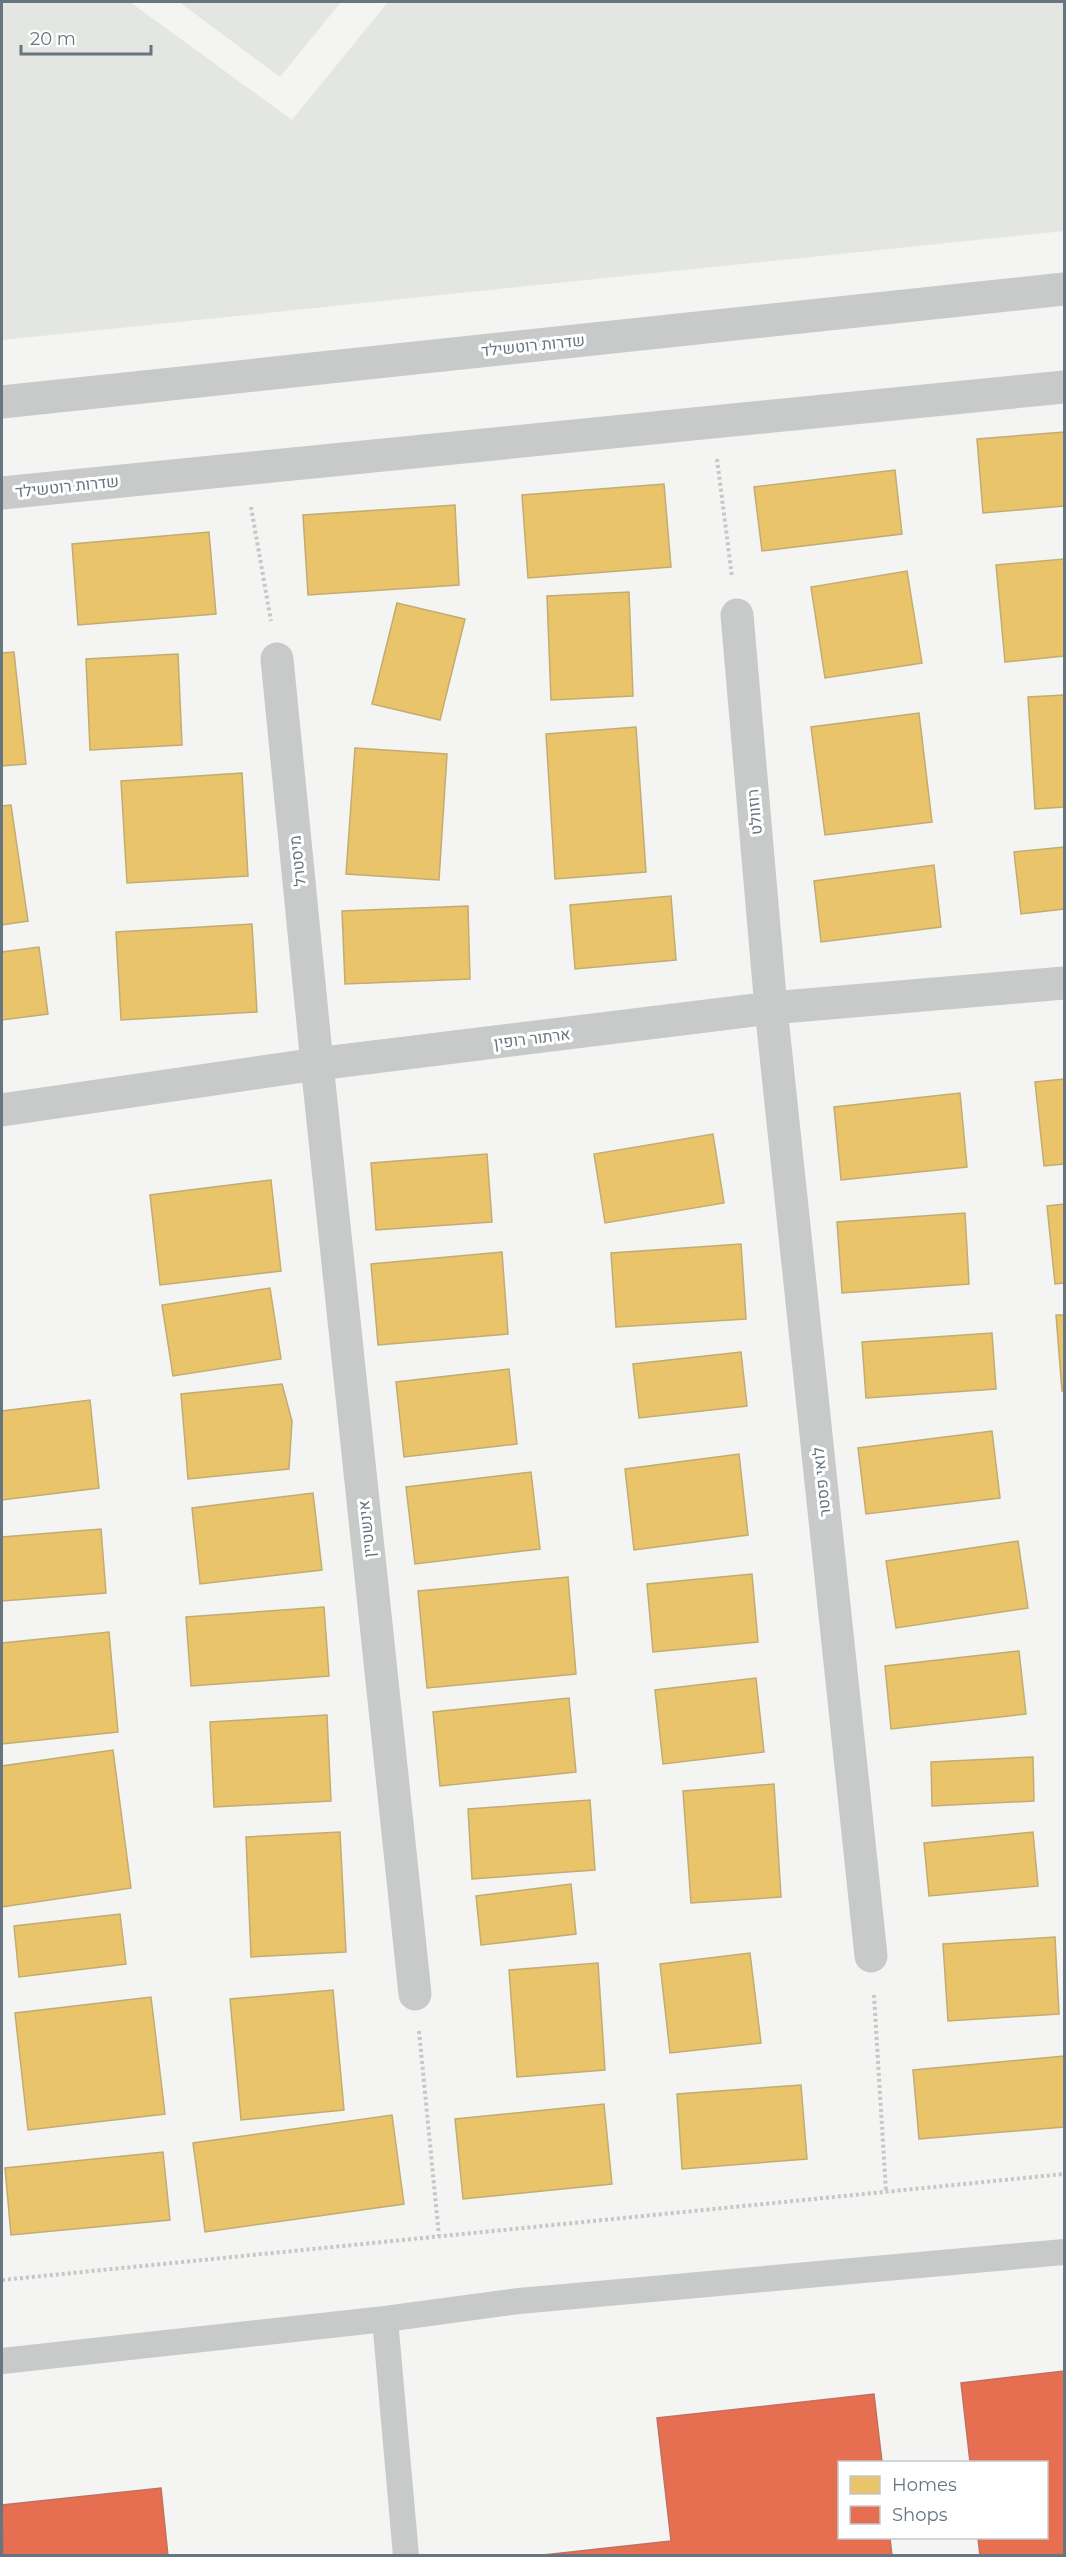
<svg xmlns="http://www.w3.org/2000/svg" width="1066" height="2557" font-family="Montserrat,Heebo,sans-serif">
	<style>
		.green { fill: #e4e6e1 }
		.homes { fill: #e9c46a; stroke: #c2ac71; stroke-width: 1.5 }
		.shops { fill: #e76f51; stroke: #c1715f; stroke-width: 1.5 }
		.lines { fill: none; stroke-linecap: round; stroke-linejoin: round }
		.path { stroke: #c6c7c8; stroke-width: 4; stroke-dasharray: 3 3; stroke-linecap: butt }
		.service { stroke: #c8caca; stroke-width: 26 }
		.minor { stroke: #c8caca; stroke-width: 33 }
		.tertiary { stroke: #c8caca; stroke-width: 33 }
		.labels { text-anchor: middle; stroke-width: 6; stroke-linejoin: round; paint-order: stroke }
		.street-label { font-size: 16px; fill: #677580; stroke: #fff }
	</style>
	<rect width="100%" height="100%" fill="#f4f4f3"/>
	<path class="green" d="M2,2H130L292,120L388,2H1064V231L2,340Z
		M179,2H341L280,77Z"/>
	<path class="homes" d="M1064,432V506L983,513L977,439Z
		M895,470L902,534L762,551L754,487Z
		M664,484L671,567L528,578L522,495Z
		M455,505L459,585L308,595L303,515Z
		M209,532L216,614L78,625L72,544Z
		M1064,559V656L1005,662L996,565Z
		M907,571L922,663L825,678L811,587Z
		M629,592L633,696L551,700L547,596Z
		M397,603L465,619L440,720L372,704Z
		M14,652L26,764L2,766V653Z
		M178,654L182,745L90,750L86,659Z
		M1064,695V807L1035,809L1028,697Z
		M919,713L932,822L825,835L811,727Z
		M636,727L646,872L555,879L546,734Z
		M355,748L447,754L439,880L346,874Z
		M242,773L248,876L127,883L121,781Z
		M11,805L28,921L2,925V806Z
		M1064,847V909L1021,914L1014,852Z
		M934,865L941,927L821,942L814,881Z
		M671,896L676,960L575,969L570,905Z
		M468,906L470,979L345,984L342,911Z
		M252,924L257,1012L121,1020L116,932Z
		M39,947L48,1014L2,1020V952Z
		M1064,1079V1164L1044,1166L1035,1082Z
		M960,1093L967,1167L841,1180L834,1107Z
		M713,1134L724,1203L605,1223L594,1154Z
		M487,1154L492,1222L376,1230L371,1163Z
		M271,1180L281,1271L160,1285L150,1195Z
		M1064,1204V1283L1055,1284L1047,1206Z
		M965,1213L969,1284L842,1293L837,1222Z
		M741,1244L746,1319L616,1327L611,1253Z
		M502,1252L508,1334L378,1345L371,1264Z
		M270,1288L281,1359L173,1376L162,1305Z
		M1056,1315H1064V1391H1062Z
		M992,1333L996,1389L866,1398L862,1342Z
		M741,1352L747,1406L639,1418L633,1364Z
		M509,1369L517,1444L404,1457L396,1382Z
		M282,1384L292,1421L289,1469L188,1479L181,1394Z
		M90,1400L99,1488L2,1500V1411Z
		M992,1431L1000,1498L866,1514L858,1448Z
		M739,1454L748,1535L634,1550L625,1469Z
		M531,1472L540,1549L415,1564L406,1487Z
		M313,1493L322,1570L200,1584L192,1508Z
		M101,1529L106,1593L2,1601V1537Z
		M1018,1541L1028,1608L896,1628L886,1561Z
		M752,1574L758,1642L653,1652L647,1584Z
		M568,1577L576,1674L427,1688L418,1591Z
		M324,1607L329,1676L191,1686L186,1617Z
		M109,1632L118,1732L2,1744V1643Z
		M1019,1651L1026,1714L891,1729L885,1666Z
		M756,1678L764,1752L663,1764L655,1690Z
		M569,1698L576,1772L440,1786L433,1712Z
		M327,1715L331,1801L214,1807L210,1722Z
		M113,1750L131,1888L2,1907V1766Z
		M1033,1757L1034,1801L932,1806L931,1762Z
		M774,1784L781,1897L691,1903L683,1791Z
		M590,1800L595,1870L472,1879L468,1809Z
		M340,1832L346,1952L251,1957L246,1837Z
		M1033,1832L1038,1886L929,1896L924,1843Z
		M571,1884L576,1934L481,1945L476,1896Z
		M120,1914L126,1964L19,1977L14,1926Z
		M1055,1937L1059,2014L948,2021L943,1944Z
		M750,1953L761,2043L670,2053L660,1964Z
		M598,1963L605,2070L517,2077L509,1970Z
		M333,1990L344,2110L241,2120L230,1999Z
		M151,1997L165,2114L28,2130L15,2013Z
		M1064,2056V2127L919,2139L913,2070Z
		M801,2085L807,2159L682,2169L677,2094Z
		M604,2104L612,2184L463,2199L455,2119Z
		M392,2115L404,2204L205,2232L193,2143Z
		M163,2152L170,2220L11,2235L5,2168Z"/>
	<path class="shops" d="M1064,2371V2556H980L978,2538H1046V2462H970L961,2383Z
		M874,2394L882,2462H840V2538H890L892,2556H534L671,2541L657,2418Z
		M161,2488L168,2556H3L2,2505Z"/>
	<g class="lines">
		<path class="path" d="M717,459L732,577
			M251,507L271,621
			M874,1995L886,2192
			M419,2031L439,2236
			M2,2280L1064,2174"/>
		<path class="service" d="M2,2361L385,2319
			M406,2556L385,2319L519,2301L1064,2252"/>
		<path class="minor" d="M737,615L771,1008L871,1956
			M277,659L317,1064L415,1994
			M2,1110L317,1064L771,1008L1064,983"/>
		<path class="tertiary" d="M2,402L1064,289
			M2,493L1064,387"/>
	</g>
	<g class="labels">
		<g class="street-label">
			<text transform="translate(533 345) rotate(-6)" y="6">שדרות רוטשילד</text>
			<text transform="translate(67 486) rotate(-6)" y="6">שדרות רוטשילד</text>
			<text transform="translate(754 812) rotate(-95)" y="6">רוזוולט</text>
			<text transform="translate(297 861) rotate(-96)" y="6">מיסטרל</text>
			<text transform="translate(532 1038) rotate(-7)" y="6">ארתור רופין</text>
			<text transform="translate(821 1482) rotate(-96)" y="6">לואי פסטר</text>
			<text transform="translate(366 1529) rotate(-96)" y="6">אינשטיין</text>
		</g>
	</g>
	<rect width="1066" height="2557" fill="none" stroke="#677580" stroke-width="6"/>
	<rect x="838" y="2461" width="210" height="78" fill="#ffffff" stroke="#c2c8cc" stroke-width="1.5"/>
	<rect x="850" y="2476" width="30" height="18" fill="#e9c46a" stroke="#c2c8cc" stroke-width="1.5"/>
	<text x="892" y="2491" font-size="18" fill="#677580">Homes</text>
	<rect x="850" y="2506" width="30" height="18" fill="#e76f51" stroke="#c2c8cc" stroke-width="1.5"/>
	<text x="892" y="2521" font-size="18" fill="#677580">Shops</text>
	<path d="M21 45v9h130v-9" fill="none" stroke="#677580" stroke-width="3"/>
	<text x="30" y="45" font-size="18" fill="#677580" stroke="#ffffff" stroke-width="4.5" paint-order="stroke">20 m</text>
</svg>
